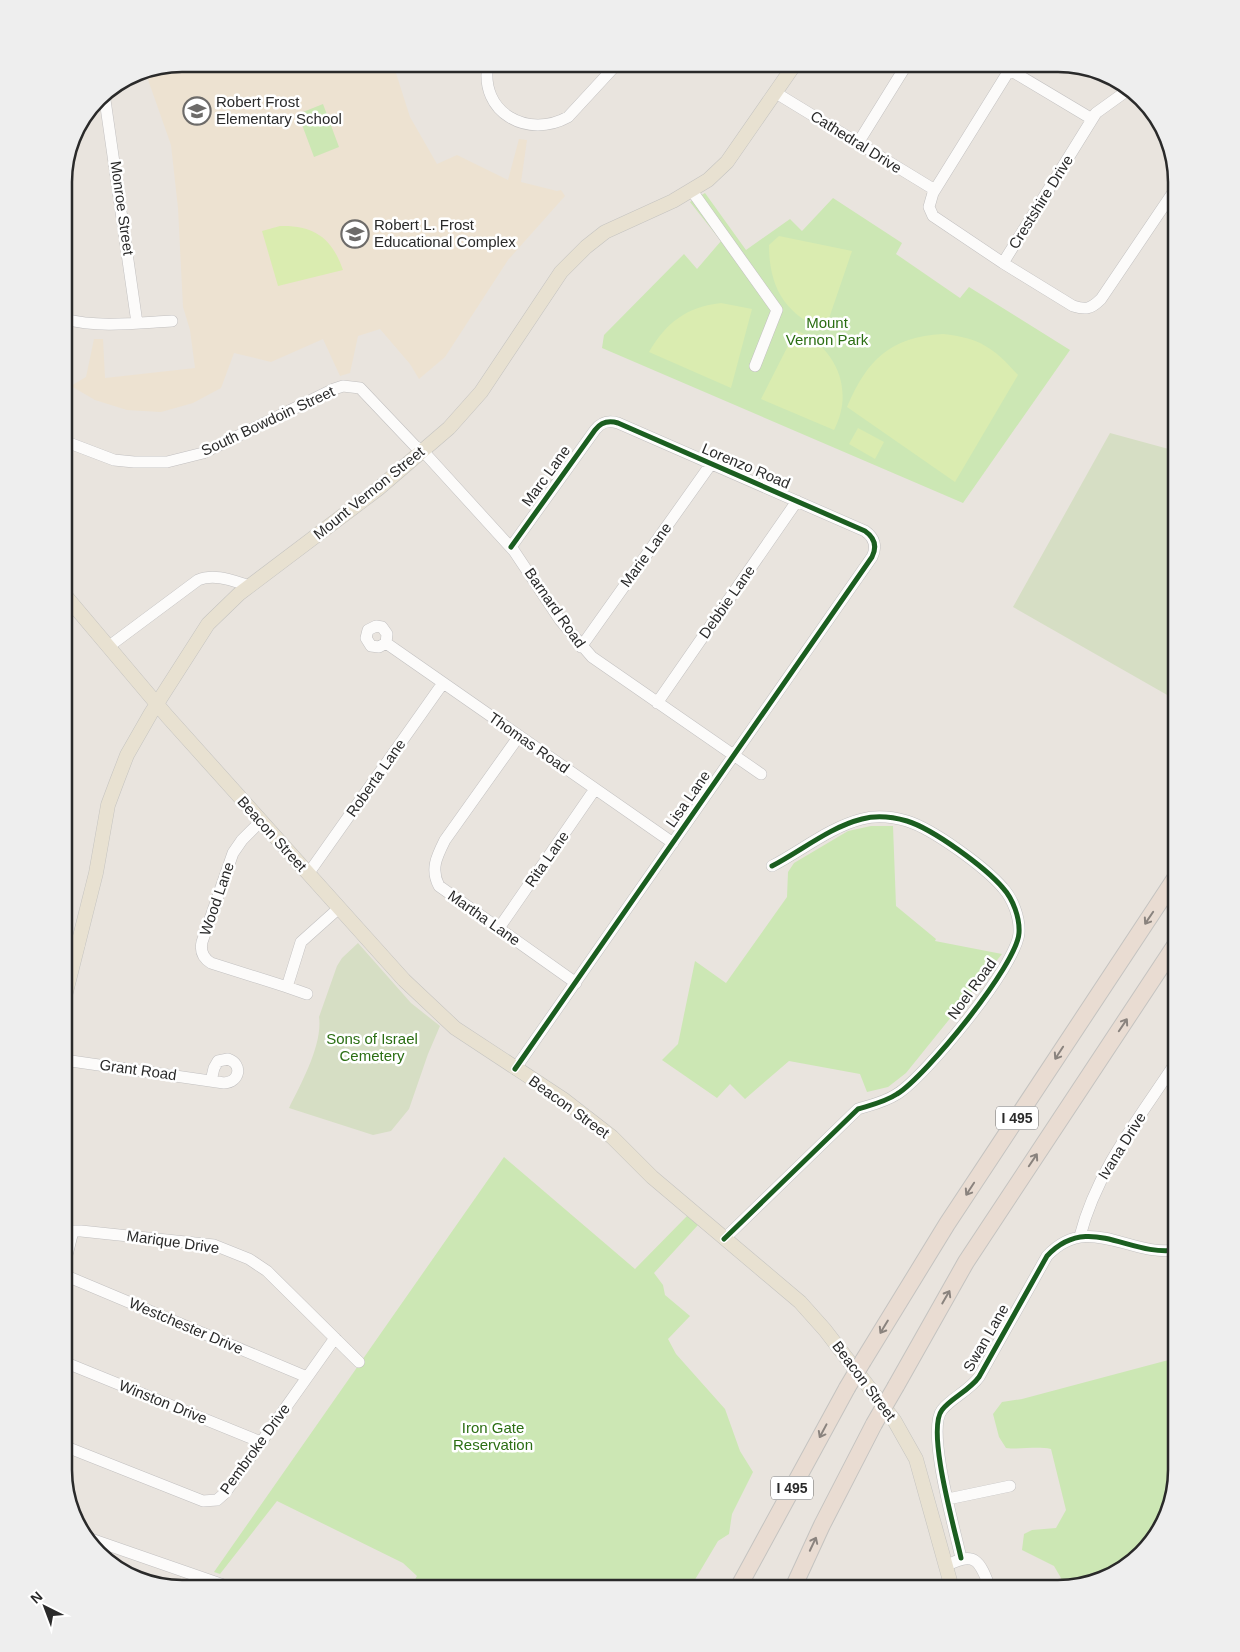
<svg xmlns="http://www.w3.org/2000/svg" width="1240" height="1652" font-family="Arial,sans-serif">
	<style>
		.education { fill: #ede2d1 }
		.green { fill: #cce7b4 }
		.cemetery { fill: #d6dec4 }
		.pitch { fill: #daecb0 }
		.lines { fill: none; stroke-linecap: round; stroke-linejoin: round }
		.minor-casing { stroke: #c2c0c0; stroke-width: 12 }
		.major-casing { stroke: #c4c3c0; stroke-width: 15 }
		.highway-casing { stroke: #c4c3c0; stroke-width: 18 }
		.minor { stroke: #fcfbfa; stroke-width: 11 }
		.major { stroke: #e8e1d1; stroke-width: 14 }
		.highway { stroke: #e9dcd2; stroke-width: 16 }
		.highway-bridge-casing { stroke: #c4c3c0; stroke-width: 18; stroke-linecap: butt }
		.highway-bridge { stroke: #e9dcd2; stroke-width: 16 }
		.cycleway-casing { stroke: #fff; stroke-width: 8 }
		.cycleway { stroke: #1b5e20; stroke-width: 5 }
		.oneway { stroke: #8a837e }
		.labels { text-anchor: middle; stroke-width: 5; stroke-linejoin: round; paint-order: stroke }
		.shield { fill: #fff; stroke: #6a6a6a; stroke-width: 1 }
		.shield-label { font-size: 14px; font-weight: bold; fill: #2a2a2a }
		.poi-label { font-size: 15px; fill: #2a2a2a; stroke: #fff; text-anchor: start }
		.street-label { font-size: 15px; fill: #2a2a2a; stroke: #fff }
		.park-label { font-size: 15px; fill: #2b6e13; stroke: #fff }
		.rim { fill: none; stroke: #2a2a2a; stroke-width: 2.5 }
	</style>
	<rect width="100%" height="100%" fill="#e9e4de"/>
	<path class="education" d="M182,64H402L395,70L410,117L437,164L457,155L508,180L519,139L527,140L521,182L557,191L561,190L565,196L508,260L445,357L419,379L410,364L380,329L358,336L350,373L340,376L323,339L271,362L234,353L221,388L193,403L161,412L127,410L95,400L71,386L86,377L94,339H103L105,378L195,368L190,330L183,307L178,208L171,145L145,71Z"/>
	<path class="green" d="M323,104L339,147L314,157L298,114Z
		M705,193L746,250L790,219L802,231L833,198L902,243L896,254L960,298L969,287L1070,350L963,503L602,348L604,335L684,254L697,269L721,241L690,202Z
		M871,826H893L896,906L936,939L935,941L1002,954L906,1073L888,1087L867,1092L860,1074L789,1061L745,1099L730,1084L717,1098L662,1060L678,1044L695,961L726,983L787,897L788,872L794,863L848,831Z
		M504,1157L635,1269L687,1216L698,1225L654,1273L663,1285L665,1295L690,1316L668,1339L676,1354L725,1409L740,1451L753,1472L732,1514L729,1534L718,1541L690,1588H418L413,1583L417,1576L403,1563L277,1501L220,1574L214,1572Z
		M1176,1358V1470L1161,1529L1123,1568L1058,1588L1061,1578L1054,1566L1022,1550L1024,1534L1032,1530L1056,1528L1066,1510L1051,1449C1035,1446 1021,1450 1006,1448L999,1437L993,1414L1002,1402L1022,1399Z"/>
	<path class="cemetery" d="M1110,433L1176,451V700L1013,607Z
		M358,943L411,1003L440,1026L428,1054L409,1109L391,1131L373,1135L289,1108C301,1084 323,1044 319,1017L337,966L342,958Z"/>
	<path class="pitch" d="M280,226C314,225 332,238 343,270L278,286L262,231Z
		M779,236L852,251L825,330C785,315 769,287 769,245Z
		M721,303L752,309L731,388L649,352C666,323 686,307 721,303Z
		M796,330C836,347 855,390 834,430L761,399Z
		M943,334C980,338 994,348 1018,375L955,482L847,407C867,360 890,337 943,334Z
		M858,428L884,442L875,459L849,444Z"/>
	<g class="lines">
		<g class="minor-casing">
			<path id="minor" d="M488,64C479,113 528,139 568,117L617,64
				M1000,64L1092,119
				M1010,69L933,193L929,207L933,216L1003,263L1096,113L1128,90
				M104,93L137,323
				M776,93L935,190
				M858,143L907,64
				M692,191L777,310L755,366
				M1003,263L1073,306C1086,310 1091,309 1101,299L1176,188
				M64,319C100,328 136,323 172,321
				M64,441L114,460L134,462H167L203,453L334,389L343,386L360,388L415,446L422,450L514,551L560,620L592,657L761,774
				M511,547L595,430C601,422 608,420 618,423L865,531C875,538 877,547 872,557L515,1069
				M386,643L387,634L382,627L376,626L368,630L366,638L371,646L379,647L386,643L673,843
				M108,647L198,580C215,573 233,581 250,586
				M581,647L711,464
				M657,703L797,501
				M519,736L445,840C437,856 430,869 439,886L576,983
				M261,821L242,840L233,853L202,942C200,951 203,958 211,963L287,987L301,942L339,908
				M308,874L443,683
				M499,928L595,789
				M64,941L79,945
				M287,987L307,994
				M64,1060L224,1083C240,1082 243,1064 228,1059L218,1061L214,1068L211,1081
				M64,1231H81L214,1245L249,1259L267,1271L359,1362
				M1080,1236C1097,1170 1140,1117 1176,1062
				M724,1239L858,1109C871,1105 885,1102 897,1094C925,1077 1017,965 1019,933C1020,918 1013,899 1003,888C985,867 933,829 907,821C893,817 877,815 862,819C830,827 801,851 772,866
				M64,1267L73,1231
				M64,1275L307,1377
				M64,1362L261,1442
				M64,1446L203,1501L217,1500L225,1493L335,1338
				M948,1499L1010,1486
				M85,1537L232,1588
				M961,1558C955,1530 926,1430 942,1410C951,1398 969,1391 979,1377L1047,1256C1088,1212 1129,1257 1176,1250
				M946,1566C975,1550 980,1561 990,1588"/>
		</g>
		<g class="major-casing">
			<path id="major" d="M64,594L167,716L404,980L455,1028L563,1099L612,1137L652,1177L800,1302L825,1330L894,1420L916,1459L952,1588
				M64,1000L96,873L108,805L117,781L127,755L151,713L208,624L239,594L378,489L449,428L481,392L561,272L586,247L605,232L673,201L708,180L727,162L795,64"/>
		</g>
		<g class="highway-casing">
			<path id="highway" d="M863,1361L947,1224L1176,877
				M896,1386L966,1262L1176,944
				M738,1588L847,1388
				M793,1588L822,1525L874,1424"/>
		</g>
		<use href="#minor" class="minor"/>
		<use href="#major" class="major"/>
		<use href="#highway" class="highway"/>
		<g class="highway-bridge-casing">
			<path id="highway-bridge" d="M847,1388L863,1361
				M874,1424L896,1386"/>
		</g>
		<use href="#highway-bridge" class="highway-bridge"/>
		<g class="cycleway-casing">
			<path id="cycleway" d="M511,547L595,430C601,422 608,420 618,423L865,531C875,538 877,547 872,557L515,1069
				M724,1239L858,1109C871,1105 885,1102 897,1094C925,1077 1017,965 1019,933C1020,918 1013,899 1003,888C985,867 933,829 907,821C893,817 877,815 862,819C830,827 801,851 772,866
				M961,1558C955,1530 926,1430 942,1410C951,1398 969,1391 979,1377L1047,1256C1088,1212 1129,1257 1176,1250"/>
		</g>
		<use href="#cycleway" class="cycleway"/>
	</g>
	<defs><path id="oneway-shaft" d="M-6 0H5M1.5-3L5.5 0L1.5 3" fill="none" stroke-width="1.6" stroke-linecap="round" stroke-linejoin="round" transform="scale(1.25)"/></defs>
	<g class="oneway">
		<use href="#oneway-shaft" transform="translate(1149 918) rotate(124)"/>
		<use href="#oneway-shaft" transform="translate(1123 1025) rotate(-56)"/>
		<use href="#oneway-shaft" transform="translate(1059 1053) rotate(123)"/>
		<use href="#oneway-shaft" transform="translate(1033 1160) rotate(-56)"/>
		<use href="#oneway-shaft" transform="translate(970 1189) rotate(123)"/>
		<use href="#oneway-shaft" transform="translate(946 1297) rotate(-60)"/>
		<use href="#oneway-shaft" transform="translate(884 1327) rotate(121)"/>
		<use href="#oneway-shaft" transform="translate(823 1431) rotate(118)"/>
		<use href="#oneway-shaft" transform="translate(813 1544) rotate(-65)"/>
	</g>
	<defs>
		<g id="school-ring" transform="scale(1.4375)"><circle r="9.5" fill="#fff" stroke="#6d6b69" stroke-width="1.5"/><path d="M0-5L7-2L0 1L-7-2ZM-4 1L0 2.5L4 1V4Q0 6-4 4Z" fill="#6d6b69"/></g>
	</defs>
	<g fill-rule="evenodd">
		<use href="#school-ring" x="197" y="111"/>
		<use href="#school-ring" x="355" y="234"/>
	</g>
	<g class="labels">
		<g class="shield">
			<rect x="996" y="1106.5" width="42" height="23" rx="4"/>
			<rect x="771" y="1476.5" width="42" height="23" rx="4"/>
		</g>
		<g class="shield-label">
			<text x="1017" y="1123">I 495</text>
			<text x="792" y="1493">I 495</text>
		</g>
		<g class="poi-label">
			<text x="216" y="107">Robert Frost<tspan x="216" dy="17">Elementary School</tspan></text>
			<text x="374" y="230">Robert L. Frost<tspan x="374" dy="17">Educational Complex</tspan></text>
		</g>
		<g class="street-label">
			<text transform="translate(856 142) rotate(32)" y="5">Cathedral Drive</text>
			<text transform="translate(1041 202) rotate(-58)" y="5">Crestshire Drive</text>
			<text transform="translate(122 208) rotate(82)" y="5">Monroe Street</text>
			<text transform="translate(268 421) rotate(-25)" y="5">South Bowdoin Street</text>
			<text transform="translate(746 466) rotate(23)" y="5">Lorenzo Road</text>
			<text transform="translate(546 476) rotate(-54)" y="5">Marc Lane</text>
			<text transform="translate(369 493) rotate(-39)" y="5">Mount Vernon Street</text>
			<text transform="translate(646 555) rotate(-54)" y="5">Marie Lane</text>
			<text transform="translate(727 602) rotate(-55)" y="5">Debbie Lane</text>
			<text transform="translate(555 608) rotate(55)" y="5">Barnard Road</text>
			<text transform="translate(529 743) rotate(35)" y="5">Thomas Road</text>
			<text transform="translate(376 778) rotate(-55)" y="5">Roberta Lane</text>
			<text transform="translate(688 799) rotate(-55)" y="5">Lisa Lane</text>
			<text transform="translate(272 834) rotate(48)" y="5">Beacon Street</text>
			<text transform="translate(547 859) rotate(-55)" y="5">Rita Lane</text>
			<text transform="translate(217 899) rotate(-71)" y="5">Wood Lane</text>
			<text transform="translate(484 918) rotate(35)" y="5">Martha Lane</text>
			<text transform="translate(972 989) rotate(-54)" y="5">Noel Road</text>
			<text transform="translate(138 1070) rotate(8)" y="5">Grant Road</text>
			<text transform="translate(569 1107) rotate(36)" y="5">Beacon Street</text>
			<text transform="translate(1122 1146) rotate(-58)" y="5">Ivana Drive</text>
			<text transform="translate(173 1242) rotate(8)" y="5">Marique Drive</text>
			<text transform="translate(186 1326) rotate(23)" y="5">Westchester Drive</text>
			<text transform="translate(986 1338) rotate(-60)" y="5">Swan Lane</text>
			<text transform="translate(864 1381) rotate(53)" y="5">Beacon Street</text>
			<text transform="translate(163 1402) rotate(22)" y="5">Winston Drive</text>
			<text transform="translate(255 1449) rotate(-54)" y="5">Pembroke Drive</text>
		</g>
		<g class="park-label">
			<text x="827" y="328">Mount<tspan x="827" dy="17">Vernon Park</tspan></text>
			<text x="372" y="1044">Sons of Israel<tspan x="372" dy="17">Cemetery</tspan></text>
			<text x="493" y="1433">Iron Gate<tspan x="493" dy="17">Reservation</tspan></text>
		</g>
	</g>
	<path d="M0 0H1240V1652H0ZM182 72H1058A110 110 0 0 1 1168 182V1470A110 110 0 0 1 1058 1580H182A110 110 0 0 1 72 1470V182A110 110 0 0 1 182 72Z" fill="#eee" fill-rule="evenodd"/>
	<path class="rim" d="M182 72H1058A110 110 0 0 1 1168 182V1470A110 110 0 0 1 1058 1580H182A110 110 0 0 1 72 1470V182A110 110 0 0 1 182 72Z"/>
	<g transform="translate(45 1607) rotate(318)" stroke="#ffffff" stroke-width="4" paint-order="stroke">
	<path d="M0-4L9 19L0 12L-9 19Z" fill="#2a2a2a"/>
	<text y="-8" font-size="14" font-weight="bold" text-anchor="middle" fill="#2a2a2a">N</text>
	</g>
</svg>
